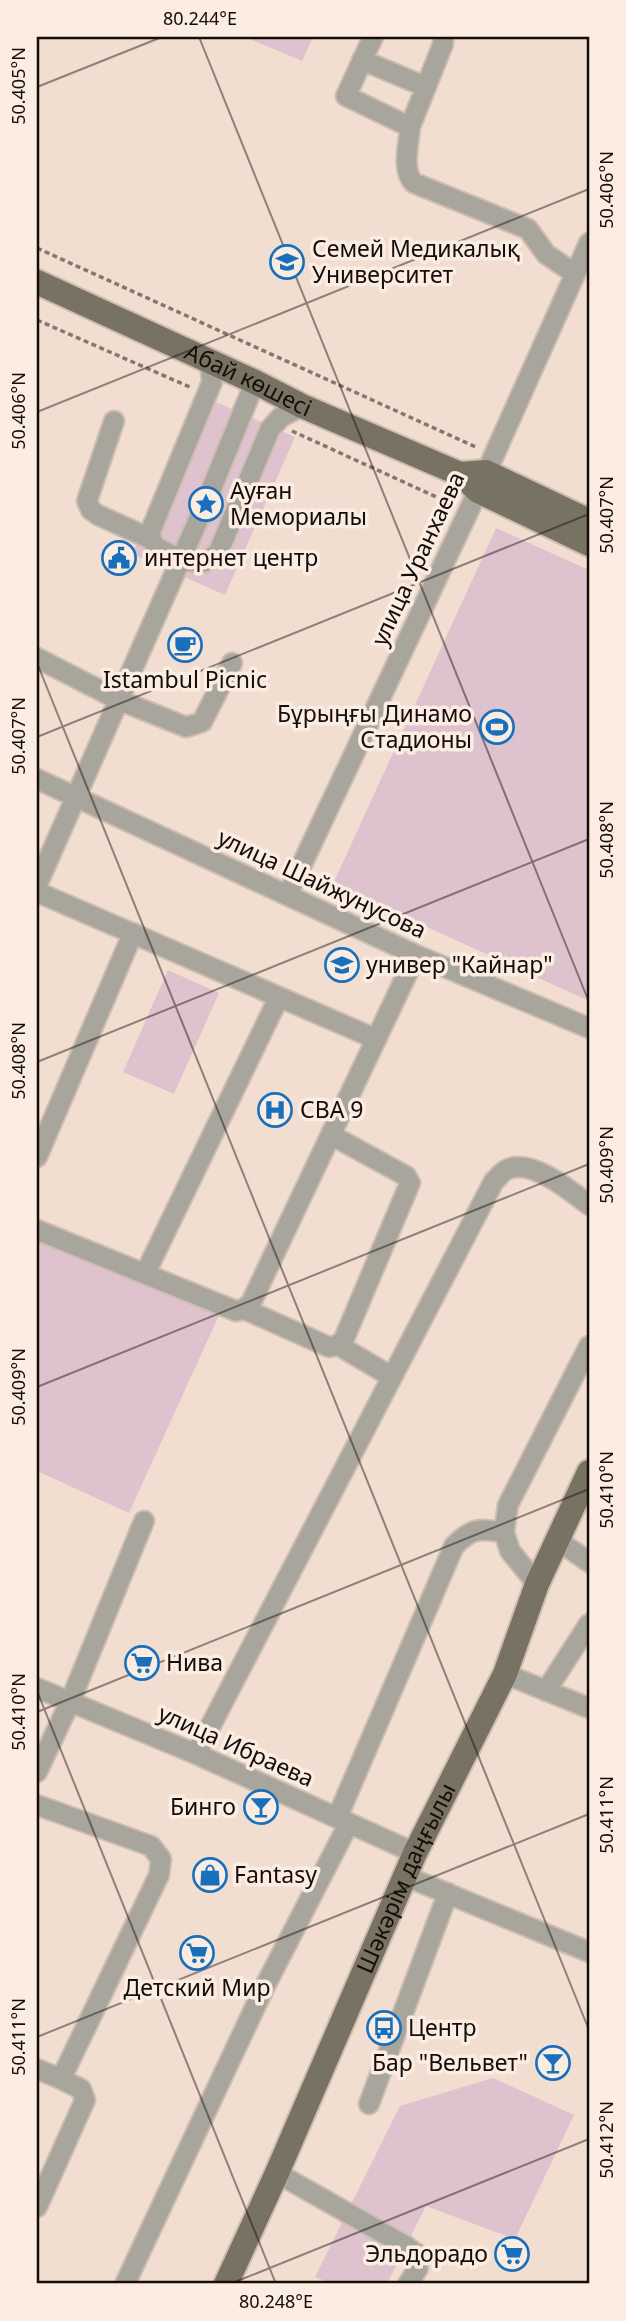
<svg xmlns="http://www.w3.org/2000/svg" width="626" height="2321" font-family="'Noto Sans',sans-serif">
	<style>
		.green { fill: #dec2ce }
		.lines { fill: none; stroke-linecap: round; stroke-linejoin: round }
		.minor-casing { stroke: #cebdb1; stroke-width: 23 }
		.major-casing { stroke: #cebdb1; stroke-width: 28 }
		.path { stroke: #84776e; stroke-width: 3.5; stroke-dasharray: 5 3.5; stroke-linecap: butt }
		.minor { stroke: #a8a59c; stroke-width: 19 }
		.major { stroke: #787262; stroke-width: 24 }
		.ticks { fill: none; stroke: #140d09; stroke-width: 2; stroke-opacity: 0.45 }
		.labels { text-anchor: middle; stroke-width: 7; stroke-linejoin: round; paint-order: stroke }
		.poi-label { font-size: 23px; fill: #140d09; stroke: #fcece1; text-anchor: start }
		.street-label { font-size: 23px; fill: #140d09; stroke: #fcece1 }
		.neatline { fill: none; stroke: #140d09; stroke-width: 2.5 }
		.ticks-label { font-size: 18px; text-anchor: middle; fill: #140d09 }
	</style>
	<rect width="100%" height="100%" fill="#f2ded1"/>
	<path class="green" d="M245,37H313L302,61Z
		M203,396L295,437L225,595L132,554Z
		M496,528L589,570V1001L333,884Z
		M168,970L219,993L174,1094L123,1072Z
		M37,1236L220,1313L129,1513L37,1471Z
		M493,2078L574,2115L515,2239L426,2206L387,2284H333L315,2277L400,2106Z"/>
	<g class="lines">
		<g class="minor-casing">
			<path id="minor" d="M373,37L346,96L410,127L443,44V37
				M362,60L426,87
				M410,127C409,144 401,170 414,183L528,229L546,254L575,274
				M210,362L212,382L151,530V539L156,547L181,560L205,562L218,553L270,429L281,417L302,406
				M114,421L87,501L91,510L98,515L151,539
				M37,658L119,700L186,727L202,722L232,663
				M37,779L416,955L589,1028
				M37,885L204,507L255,382
				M37,892L376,1039
				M288,894L478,491L589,243
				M37,1157L133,933
				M37,1230L236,1311L244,1309L251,1303L416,955
				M145,1274L279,997
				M244,1309L329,1347L338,1345L344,1339L410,1183L406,1176L331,1135
				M338,1345L392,1377
				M557,1540L589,1562
				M537,1584L510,1551L504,1532L508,1505L589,1346
				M505,1674L589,1708
				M37,1688L196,1754L415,1853
				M546,1691L589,1624
				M196,1754L494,1181C498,1178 502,1172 506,1170C530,1157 571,1191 589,1205
				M37,1772L70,1702L144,1521
				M37,1805L151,1846L161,1859L159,1875L61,2079L81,2089L85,2100L37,2207
				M337,1818L454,1546C473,1527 478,1529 504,1532
				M405,1876L589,1952
				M37,2069L61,2079
				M369,2104L448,1893
				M277,2173L406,2246L418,2255V2268L408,2284
				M125,2284L264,1988L349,1823"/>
		</g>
		<g class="major-casing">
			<g id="major">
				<path id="s1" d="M37,282L255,382L302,406L460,474L478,491L589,544"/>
				<path d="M460,474L486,472L589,521"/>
				<path id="s2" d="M226,2284L277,2173L415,1853L505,1674L537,1584L589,1472"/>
			</g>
		</g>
		<path class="path" d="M37,248L478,448
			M37,320L192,388
			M292,431L454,505"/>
		<use href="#minor" class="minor"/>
		<use href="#major" class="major"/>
	</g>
	<path class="ticks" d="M199,37L589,1002M37,87L162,37M37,412L589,189M37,663L589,2030M37,737L589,514M37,1062L589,839M37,1387L589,1164M37,1691L276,2284M37,1712L589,1489M37,2037L589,1814M230,2284L589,2139"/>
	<defs>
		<g id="university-ring" transform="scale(1.75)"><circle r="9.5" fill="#fcece1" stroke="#196fbc" stroke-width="1.5"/><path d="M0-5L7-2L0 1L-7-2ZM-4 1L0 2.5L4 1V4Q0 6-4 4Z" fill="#196fbc"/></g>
		<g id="sight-ring" transform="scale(1.75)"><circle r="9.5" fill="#fcece1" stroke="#196fbc" stroke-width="1.5"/><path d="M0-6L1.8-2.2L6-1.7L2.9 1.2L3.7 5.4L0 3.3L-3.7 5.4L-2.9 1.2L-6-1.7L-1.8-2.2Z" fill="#196fbc"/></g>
		<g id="civic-ring" transform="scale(1.75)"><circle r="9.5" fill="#fcece1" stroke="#196fbc" stroke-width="1.5"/><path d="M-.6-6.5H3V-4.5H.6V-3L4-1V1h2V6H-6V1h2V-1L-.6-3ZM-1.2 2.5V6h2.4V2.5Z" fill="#196fbc"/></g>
		<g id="cafe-ring" transform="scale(1.75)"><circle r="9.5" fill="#fcece1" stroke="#196fbc" stroke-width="1.5"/><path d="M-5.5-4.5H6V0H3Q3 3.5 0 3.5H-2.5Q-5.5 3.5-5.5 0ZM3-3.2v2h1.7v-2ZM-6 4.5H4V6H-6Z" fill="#196fbc"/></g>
		<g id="stadium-ring" transform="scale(1.75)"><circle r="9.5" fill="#fcece1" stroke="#196fbc" stroke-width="1.5"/><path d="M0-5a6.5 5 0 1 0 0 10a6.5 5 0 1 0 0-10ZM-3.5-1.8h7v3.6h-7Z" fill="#196fbc"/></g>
		<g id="hospital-ring" transform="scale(1.75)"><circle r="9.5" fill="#fcece1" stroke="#196fbc" stroke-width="1.5"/><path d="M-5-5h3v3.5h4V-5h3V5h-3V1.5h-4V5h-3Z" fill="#196fbc"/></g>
		<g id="supermarket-ring" transform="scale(1.75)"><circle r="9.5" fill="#fcece1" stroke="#196fbc" stroke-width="1.5"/><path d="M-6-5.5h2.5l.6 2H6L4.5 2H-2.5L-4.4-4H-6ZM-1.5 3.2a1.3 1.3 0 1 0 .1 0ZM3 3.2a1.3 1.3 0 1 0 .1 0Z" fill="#196fbc"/></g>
		<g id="bar-ring" transform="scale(1.75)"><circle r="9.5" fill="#fcece1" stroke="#196fbc" stroke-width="1.5"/><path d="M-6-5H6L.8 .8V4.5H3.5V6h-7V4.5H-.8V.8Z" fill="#196fbc"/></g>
		<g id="shop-ring" transform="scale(1.75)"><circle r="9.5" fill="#fcece1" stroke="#196fbc" stroke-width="1.5"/><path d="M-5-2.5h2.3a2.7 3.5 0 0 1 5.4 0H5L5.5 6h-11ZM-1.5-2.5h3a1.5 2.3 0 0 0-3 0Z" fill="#196fbc"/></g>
		<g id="bus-ring" transform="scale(1.75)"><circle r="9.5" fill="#fcece1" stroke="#196fbc" stroke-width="1.5"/><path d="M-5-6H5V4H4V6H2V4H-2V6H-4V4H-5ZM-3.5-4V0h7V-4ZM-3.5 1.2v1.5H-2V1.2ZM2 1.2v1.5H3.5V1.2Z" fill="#196fbc"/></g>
	</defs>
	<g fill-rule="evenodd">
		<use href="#university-ring" x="287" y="262"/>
		<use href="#sight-ring" x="206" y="504"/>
		<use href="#civic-ring" x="119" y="558"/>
		<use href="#cafe-ring" x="185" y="645"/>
		<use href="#stadium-ring" x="497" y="727"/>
		<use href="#university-ring" x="342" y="965"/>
		<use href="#hospital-ring" x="275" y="1110"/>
		<use href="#supermarket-ring" x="142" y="1663"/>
		<use href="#bar-ring" x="261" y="1807"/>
		<use href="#shop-ring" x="210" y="1875"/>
		<use href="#supermarket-ring" x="197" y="1953"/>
		<use href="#bus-ring" x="384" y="2028"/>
		<use href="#bar-ring" x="553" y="2063"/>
		<use href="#supermarket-ring" x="512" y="2254"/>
	</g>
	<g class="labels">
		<g class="poi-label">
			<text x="312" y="257">Семей Медикалық<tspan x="312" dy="26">Университет</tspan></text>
			<text x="230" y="499">Ауған<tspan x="230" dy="26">Мемориалы</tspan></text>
			<text x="144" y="566">интернет центр</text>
			<text x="185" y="688" text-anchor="middle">Istambul Picnic</text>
			<text x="472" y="722" text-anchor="end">Бұрыңғы Динамо<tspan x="472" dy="26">Стадионы</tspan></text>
			<text x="366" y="973">универ "Кайнар"</text>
			<text x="300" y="1118">СВА 9</text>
			<text x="166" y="1671">Нива</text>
			<text x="236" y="1815" text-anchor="end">Бинго</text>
			<text x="234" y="1883">Fantasy</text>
			<text x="197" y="1996" text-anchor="middle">Детский Мир</text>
			<text x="408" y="2036">Центр</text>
			<text x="528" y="2071" text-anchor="end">Бар "Вельвет"</text>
			<text x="488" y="2262" text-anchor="end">Эльдорадо</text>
		</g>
		<g class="street-label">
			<text dy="8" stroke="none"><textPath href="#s1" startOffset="233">Абай көшесі</textPath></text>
			<text transform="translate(418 559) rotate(-65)" y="8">улица Уранхаева</text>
			<text transform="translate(322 884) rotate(25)" y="8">улица Шайжунусова</text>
			<text transform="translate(236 1746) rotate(24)" y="8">улица Ибраева</text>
			<text dy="8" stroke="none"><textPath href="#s2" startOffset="444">Шәкәрім даңғылы</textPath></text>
		</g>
	</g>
	<rect width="626" height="2321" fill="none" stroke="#fcece1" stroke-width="77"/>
	<rect x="38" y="38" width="550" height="2244" class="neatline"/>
	<g class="ticks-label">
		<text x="200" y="25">80.244°E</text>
		<text transform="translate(19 86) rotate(-90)" y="6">50.405°N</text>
		<text transform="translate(607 190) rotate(-90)" y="6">50.406°N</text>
		<text transform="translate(19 411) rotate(-90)" y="6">50.406°N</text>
		<text transform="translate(607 515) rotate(-90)" y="6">50.407°N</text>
		<text transform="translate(19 736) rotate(-90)" y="6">50.407°N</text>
		<text transform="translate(607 840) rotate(-90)" y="6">50.408°N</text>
		<text transform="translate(19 1061) rotate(-90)" y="6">50.408°N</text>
		<text transform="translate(607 1165) rotate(-90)" y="6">50.409°N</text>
		<text transform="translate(19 1387) rotate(-90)" y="6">50.409°N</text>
		<text transform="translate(607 1490) rotate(-90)" y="6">50.410°N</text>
		<text transform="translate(19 1712) rotate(-90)" y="6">50.410°N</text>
		<text transform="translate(607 1815) rotate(-90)" y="6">50.411°N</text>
		<text transform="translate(19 2037) rotate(-90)" y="6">50.411°N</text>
		<text transform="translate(607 2140) rotate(-90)" y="6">50.412°N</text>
		<text x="276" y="2308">80.248°E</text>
	</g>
</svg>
